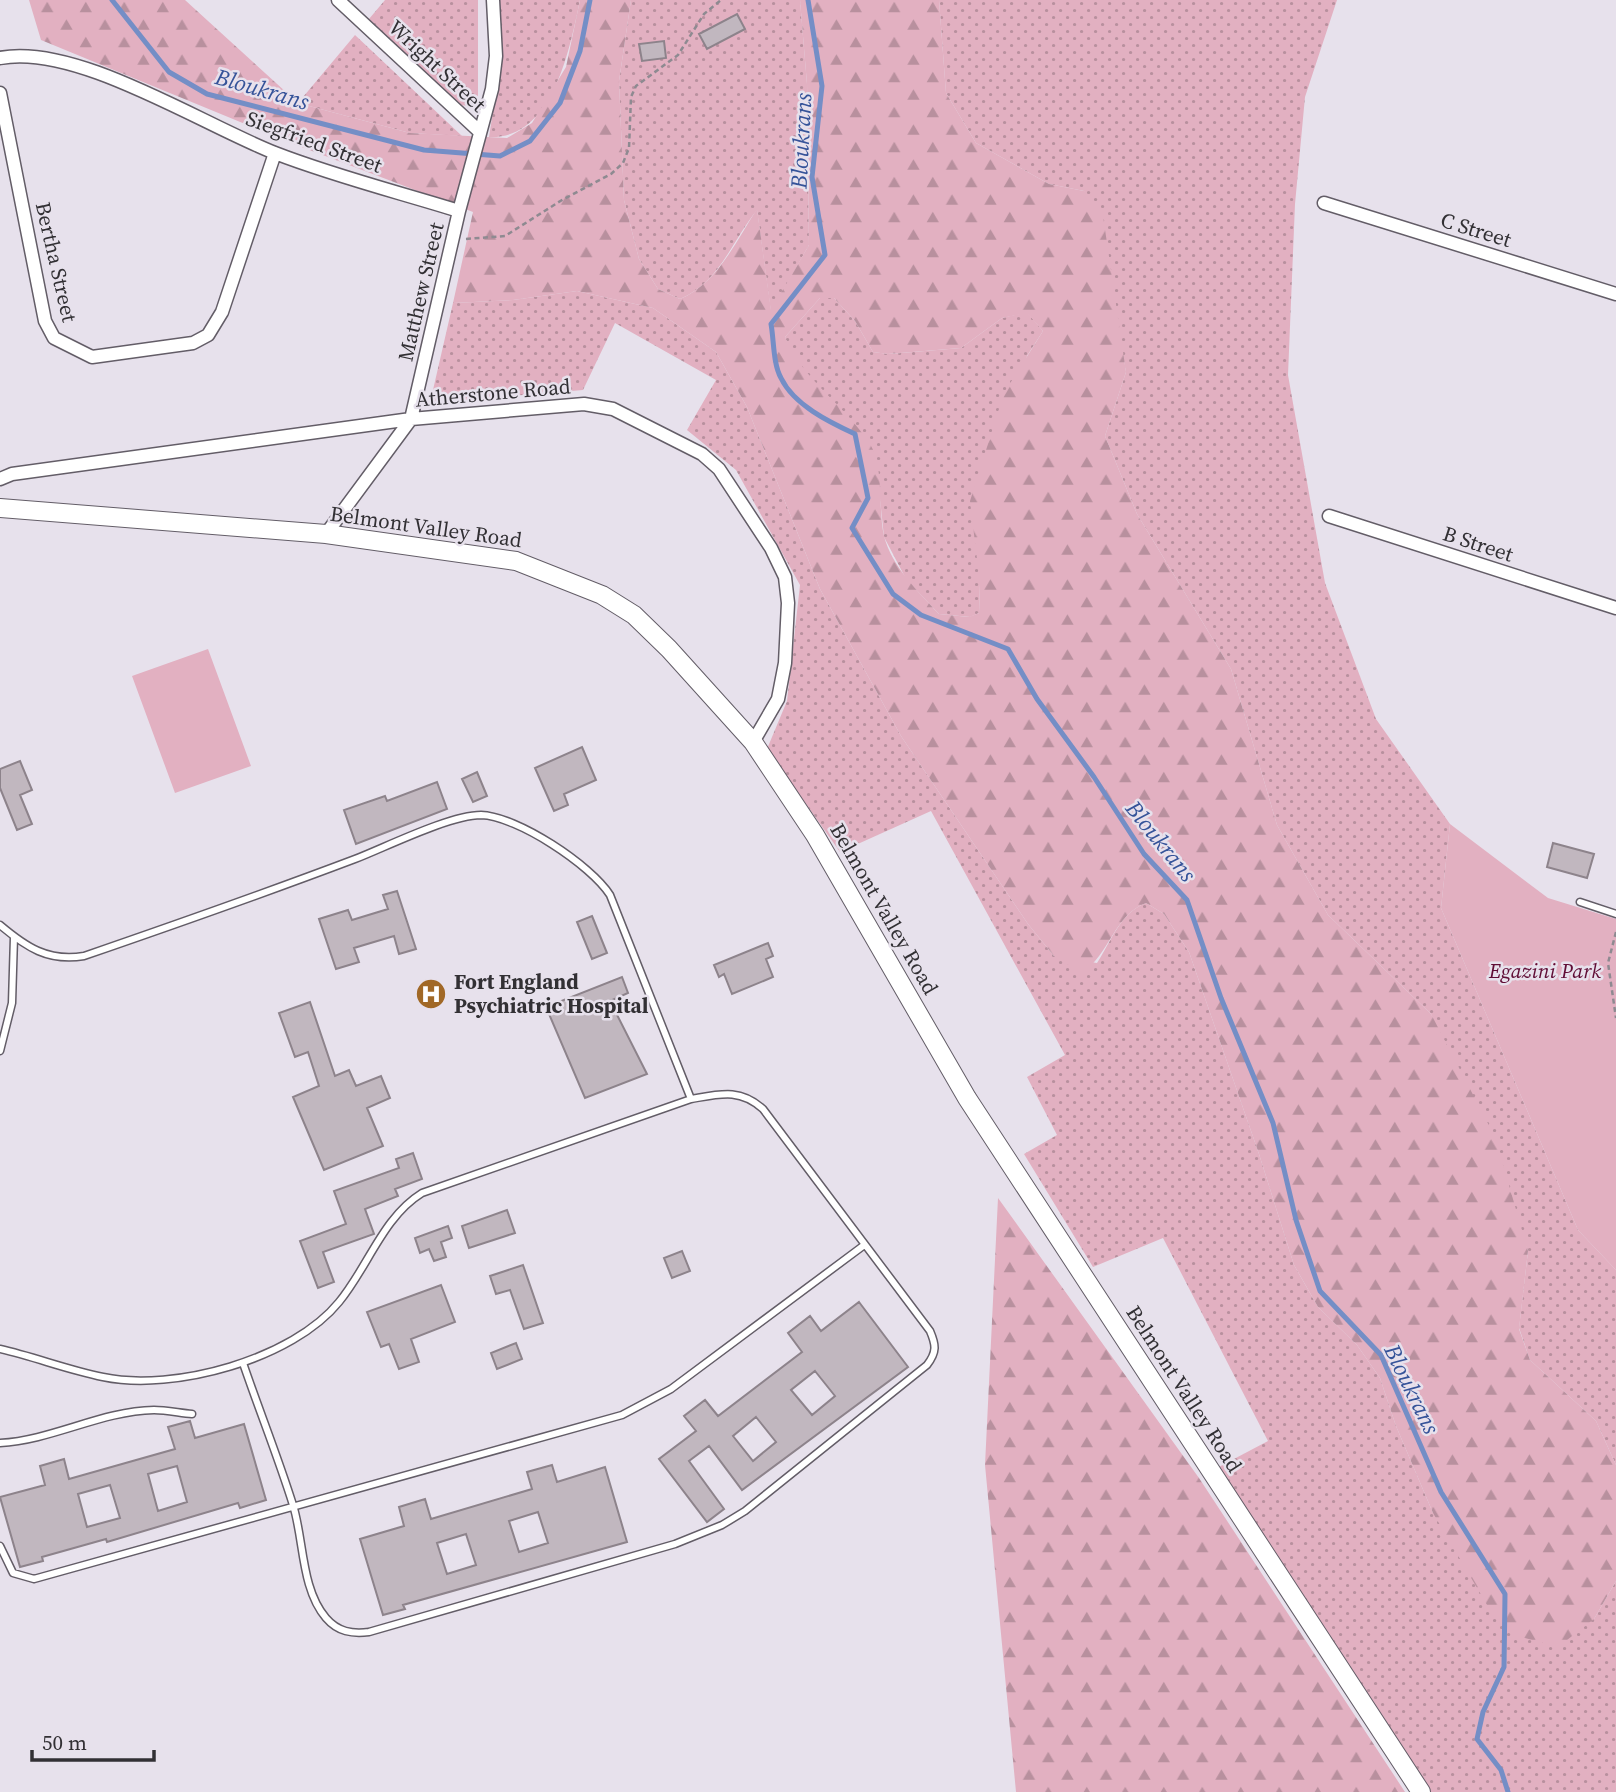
<svg xmlns="http://www.w3.org/2000/svg" width="1616" height="1792" font-family="'Source Serif 4',serif">
	<style>
		.grass { fill: url(#grass-dots) }
		.forest { fill: url(#forest-firs); fill-rule: evenodd }
		.green { fill: #e2b0c1 }
		.lines { fill: none; stroke-linecap: round; stroke-linejoin: round }
		.stream { stroke: #748ec6; stroke-width: 5 }
		.building { fill: #c1b7bf; stroke: #8d838b; stroke-width: 2; fill-rule: evenodd }
		.lane-casing { stroke: #635d67; stroke-width: 9 }
		.street-casing { stroke: #635d67; stroke-width: 15 }
		.secondary-casing { stroke: #635d67; stroke-width: 20 }
		.path { stroke: #8e8a91; stroke-width: 2.5; stroke-dasharray: 5 3.5; stroke-linecap: butt }
		.lane { stroke: #fff; stroke-width: 6 }
		.street { stroke: #fff; stroke-width: 12 }
		.secondary { stroke: #fff; stroke-width: 18 }
		.labels { text-anchor: middle; stroke-width: 5; stroke-linejoin: round; paint-order: stroke }
		.street-label { font-size: 21px; fill: #323034; stroke: #e7e1ec }
		.park-label { font-size: 21px; font-style: italic; fill: #600d36; stroke: #e7e1ec }
		.poi-label { font-size: 21px; font-weight: bold; fill: #323034; stroke: #e7e1ec; text-anchor: start }
		.water-label { font-size: 23px; font-style: italic; fill: #355399; stroke: #e7e1ec }
	</style>
	<defs>
		<pattern id="grass-dots" width="8" height="8" patternUnits="userSpaceOnUse" patternTransform="scale(1.75)"><rect width="8" height="8" fill="#e2b0c1"/><path d="M2 2h.1M6 6h.1" fill="none" stroke="#b8909e" stroke-width="1.8" stroke-linecap="round"/></pattern>
		<pattern id="forest-firs" width="22" height="20" patternUnits="userSpaceOnUse" patternTransform="scale(1.75)"><rect width="22" height="20" fill="#e2b0c1"/><path d="M5 1l3.5 6h-7zM16 11l3.5 6h-7z" fill="#b8909e"/></pattern>
	</defs>
	<rect width="100%" height="100%" fill="#e7e1ec"/>
	<path class="grass" d="M385,0H478V96L469,106L460,105L369,19Z
		M498,0H580C570,48 553,140 489,137L500,67Z
		M631,0H800L807,84L809,245L771,312L757,210C732,241 719,283 680,299L658,289L639,259L624,200L619,81Z
		M939,0H1337L1305,97L1295,204L1288,375L1325,583L1376,719L1450,824L1441,908L1578,1230L1616,1270V1465L1596,1421L1530,1360L1519,1328L1528,1251L1431,1014L1328,915L1277,825L1231,669L1137,514L1105,436L1126,372L1117,321L1084,191L1049,184L976,143L946,93Z
		M355,35L462,136L410,133L298,103Z
		M577,291L653,308L716,352L747,407L820,589L901,736L1028,924L1054,956L1097,963C1112,940 1120,913 1146,903L1164,914L1189,952L1259,1154L1294,1265L1318,1307L1357,1345L1380,1378L1396,1426L1433,1513L1594,1619L1616,1581V1792H1430L1215,1469L1268,1441L1163,1238L1093,1267L1024,1154L1057,1135L1027,1077L1065,1055L931,811L840,852L767,749L787,701L800,585L736,470L687,430L716,380L615,323L583,390L430,403L453,303L513,300Z
		M820,298H834L855,321L873,352L889,354L961,348L1002,318L1027,312L1043,331L1027,356L980,584L979,613L970,617L939,614L906,579L884,537L879,489L810,378L793,359L785,337Z"/>
	<path class="forest" d="M29,0H185L298,103L410,133L507,138L532,123L566,67L580,0H631L619,81L624,200L639,259L658,289L680,299C717,284 736,241 757,209L771,310L809,245L807,84L800,0H939L946,93L976,143L1049,184L1084,191L1102,209L1126,372L1105,436L1137,514L1231,669L1277,825L1328,915L1431,1014L1495,1137L1528,1251L1519,1329L1530,1360L1596,1421L1616,1465V1581L1594,1619L1558,1647L1521,1637L1490,1610L1433,1513L1396,1426L1380,1378L1357,1345L1318,1307L1294,1265L1259,1154L1189,952L1164,914L1146,903C1114,915 1110,954 1082,973L1054,956L1028,924L901,736L820,589L747,407L716,352L653,308L577,291L513,300L453,303L473,212L291,143L41,40ZM820,298H834L855,321L873,352L888,354L961,348L1002,318L1027,313L1043,331L1004,393L970,501L980,584L979,613L969,617L939,614C918,591 892,567 884,536C878,510 884,467 871,446C846,405 803,381 785,337Z
		M998,1198L1199,1478L1405,1792H1016L985,1465Z"/>
	<path class="green" d="M208,649L251,766L175,793L132,676Z
		M1450,824L1548,898L1616,919V1270L1578,1230L1441,908Z"/>
	<g class="lines">
		<path class="stream" d="M112,0L169,72L207,94L424,150L500,156L530,141L560,103L580,51L590,0
			M808,0L822,86L812,177L825,255L771,324C774,340 773,364 781,378C794,405 829,422 855,434L868,498L852,528L893,594L921,615L1008,649L1037,699L1094,777L1144,854L1187,900L1221,998L1273,1123L1296,1220L1320,1291L1381,1355L1441,1492L1505,1594L1504,1667L1483,1712L1477,1739L1501,1770L1508,1792"/>
	</g>
	<path class="building" d="M737,14L745,29L707,49L699,34Z
		M664,41L666,58L642,61L639,44Z
		M582,747L596,780L564,794L568,805L554,811L535,768Z
		M20,761L32,790L20,795L32,824L17,830L0,788V769Z
		M477,772L487,796L473,802L462,779Z
		M437,782L447,809L356,844L344,810L385,796L387,801Z
		M1553,843L1594,854L1587,878L1547,867Z
		M397,891L416,949L399,954L394,936L354,948L359,962L336,969L319,919L348,910L352,920L388,909L383,895Z
		M592,916L607,953L592,959L577,922Z
		M768,943L773,956L766,959L773,977L732,994L724,974L719,977L714,965Z
		M622,977L628,993L610,1001L647,1074L585,1098L546,1007Z
		M310,1002L335,1076L349,1070L356,1086L381,1076L390,1098L367,1108L383,1146L324,1170L293,1097L319,1086L308,1052L295,1057L279,1013Z
		M413,1153L422,1179L395,1189L398,1196L365,1209L374,1234L323,1252L334,1282L318,1288L300,1241L346,1224L334,1191L399,1168L396,1159Z
		M507,1210L515,1233L469,1248L462,1226Z
		M448,1226L452,1238L441,1242L446,1257L434,1261L429,1249L420,1253L415,1238Z
		M682,1251L690,1271L672,1278L664,1258Z
		M523,1265L543,1323L524,1329L510,1290L496,1294L490,1276Z
		M441,1285L455,1322L411,1339L419,1362L399,1369L389,1344L381,1347L367,1312Z
		M859,1302L908,1367L742,1490L709,1446L689,1461L724,1509L707,1522L659,1459L696,1431L684,1416L705,1400L718,1416L802,1352L788,1333L810,1316L821,1331ZM815,1371L835,1396L812,1415L791,1390ZM756,1417L776,1442L753,1461L733,1436Z
		M516,1343L522,1359L497,1369L491,1353Z
		M190,1421L195,1438L244,1424L266,1500L240,1508L238,1503L107,1542L106,1539L42,1557L43,1561L20,1567L0,1497L45,1485L40,1466L64,1459L69,1479L175,1449L168,1427ZM177,1466L187,1502L158,1511L148,1474ZM110,1485L120,1518L87,1527L78,1494Z
		M552,1465L557,1482L605,1467L627,1542L403,1605L405,1609L383,1615L360,1539L404,1526L399,1507L425,1499L431,1519L532,1489L527,1472ZM538,1512L548,1543L519,1552L509,1521ZM466,1534L476,1565L447,1574L437,1543Z"/>
	<g class="lines">
		<g class="lane-casing">
			<path id="lane" d="M1580,902L1616,914
				M0,925C26,947 48,962 84,956C174,925 265,893 355,859C386,847 450,815 481,815C517,816 591,865 610,895L691,1099
				M0,1051L12,1003L14,937
				M0,1349C35,1357 68,1370 103,1377C174,1392 293,1359 339,1302C368,1267 383,1217 422,1193L691,1099C720,1094 740,1088 763,1109L930,1331C936,1345 937,1352 927,1365L745,1511L722,1525L675,1544L369,1632C352,1634 338,1632 326,1618C301,1589 304,1540 293,1505C278,1457 259,1410 243,1363
				M0,1443C53,1440 101,1411 154,1410C166,1410 180,1413 192,1414
				M0,1546L13,1573L34,1579L622,1415L671,1389L863,1246"/>
		</g>
		<g class="street-casing">
			<path id="street" d="M338,0L480,132
				M0,58C76,43 201,124 275,153C334,176 398,192 459,211
				M0,93L45,321L54,338L92,357L193,343L208,335L222,312L275,153
				M1324,203L1616,294
				M0,479L12,474L411,419L584,404L613,409L702,454L719,469L771,548L785,577L788,603L785,663L778,699L753,742
				M1329,516L1616,608
				M326,534L411,419L459,211L492,89L496,56L493,0"/>
		</g>
		<g class="secondary-casing">
			<path id="secondary" d="M0,508L326,534L516,561L602,595L634,615L669,649L753,742L815,835L967,1098L1421,1792"/>
		</g>
		<path class="path" d="M466,239L505,236L562,200L611,174L623,163L629,148L631,97L636,86L678,55L704,14L721,0
			M1616,932L1608,963L1616,1018"/>
		<use href="#lane" class="lane"/>
		<use href="#street" class="street"/>
		<use href="#secondary" class="secondary"/>
	</g>
	<defs>
		<g id="hospital-disc" transform="scale(1.575)"><circle r="9.5" fill="#a16826" stroke="#e7e1ec"/><path d="M-5-5h3v3.5h4V-5h3V5h-3V1.5h-4V5h-3Z" fill="#fff"/></g>
	</defs>
	<g fill-rule="evenodd">
		<use href="#hospital-disc" x="431" y="994"/>
	</g>
	<g class="labels">
		<g class="street-label">
			<text transform="translate(437 66) rotate(43)" y="7">Wright Street</text>
			<text transform="translate(314 142) rotate(20)" y="7">Siegfried Street</text>
			<text transform="translate(1476 230) rotate(17)" y="7">C Street</text>
			<text transform="translate(56 262) rotate(77)" y="7">Bertha Street</text>
			<text transform="translate(421 292) rotate(-77)" y="7">Matthew Street</text>
			<text transform="translate(493 393) rotate(-5)" y="7">Atherstone Road</text>
			<text transform="translate(426 527) rotate(8)" y="7">Belmont Valley Road</text>
			<text transform="translate(1478 544) rotate(18)" y="7">B Street</text>
			<text transform="translate(884 909) rotate(60)" y="7">Belmont Valley Road</text>
			<text transform="translate(1184 1389) rotate(57)" y="7">Belmont Valley Road</text>
		</g>
		<g class="park-label">
			<text x="1545" y="978">Egazini Park</text>
		</g>
		<g class="poi-label">
			<text x="454" y="989">Fort England<tspan x="454" dy="24">Psychiatric Hospital</tspan></text>
		</g>
		<g class="water-label">
			<text transform="translate(262 89) rotate(16)" y="8">Bloukrans</text>
			<text transform="translate(801 141) rotate(-87)" y="8">Bloukrans</text>
			<text transform="translate(1161 841) rotate(51)" y="8">Bloukrans</text>
			<text transform="translate(1412 1389) rotate(64)" y="8">Bloukrans</text>
		</g>
	</g>
	<path d="M32 1750v10h122v-10" fill="none" stroke="#323034" stroke-width="3.5"/>
	<text x="42" y="1750" font-size="21" fill="#323034" stroke="#e7e1ec" stroke-width="5" paint-order="stroke">50 m</text>
</svg>
